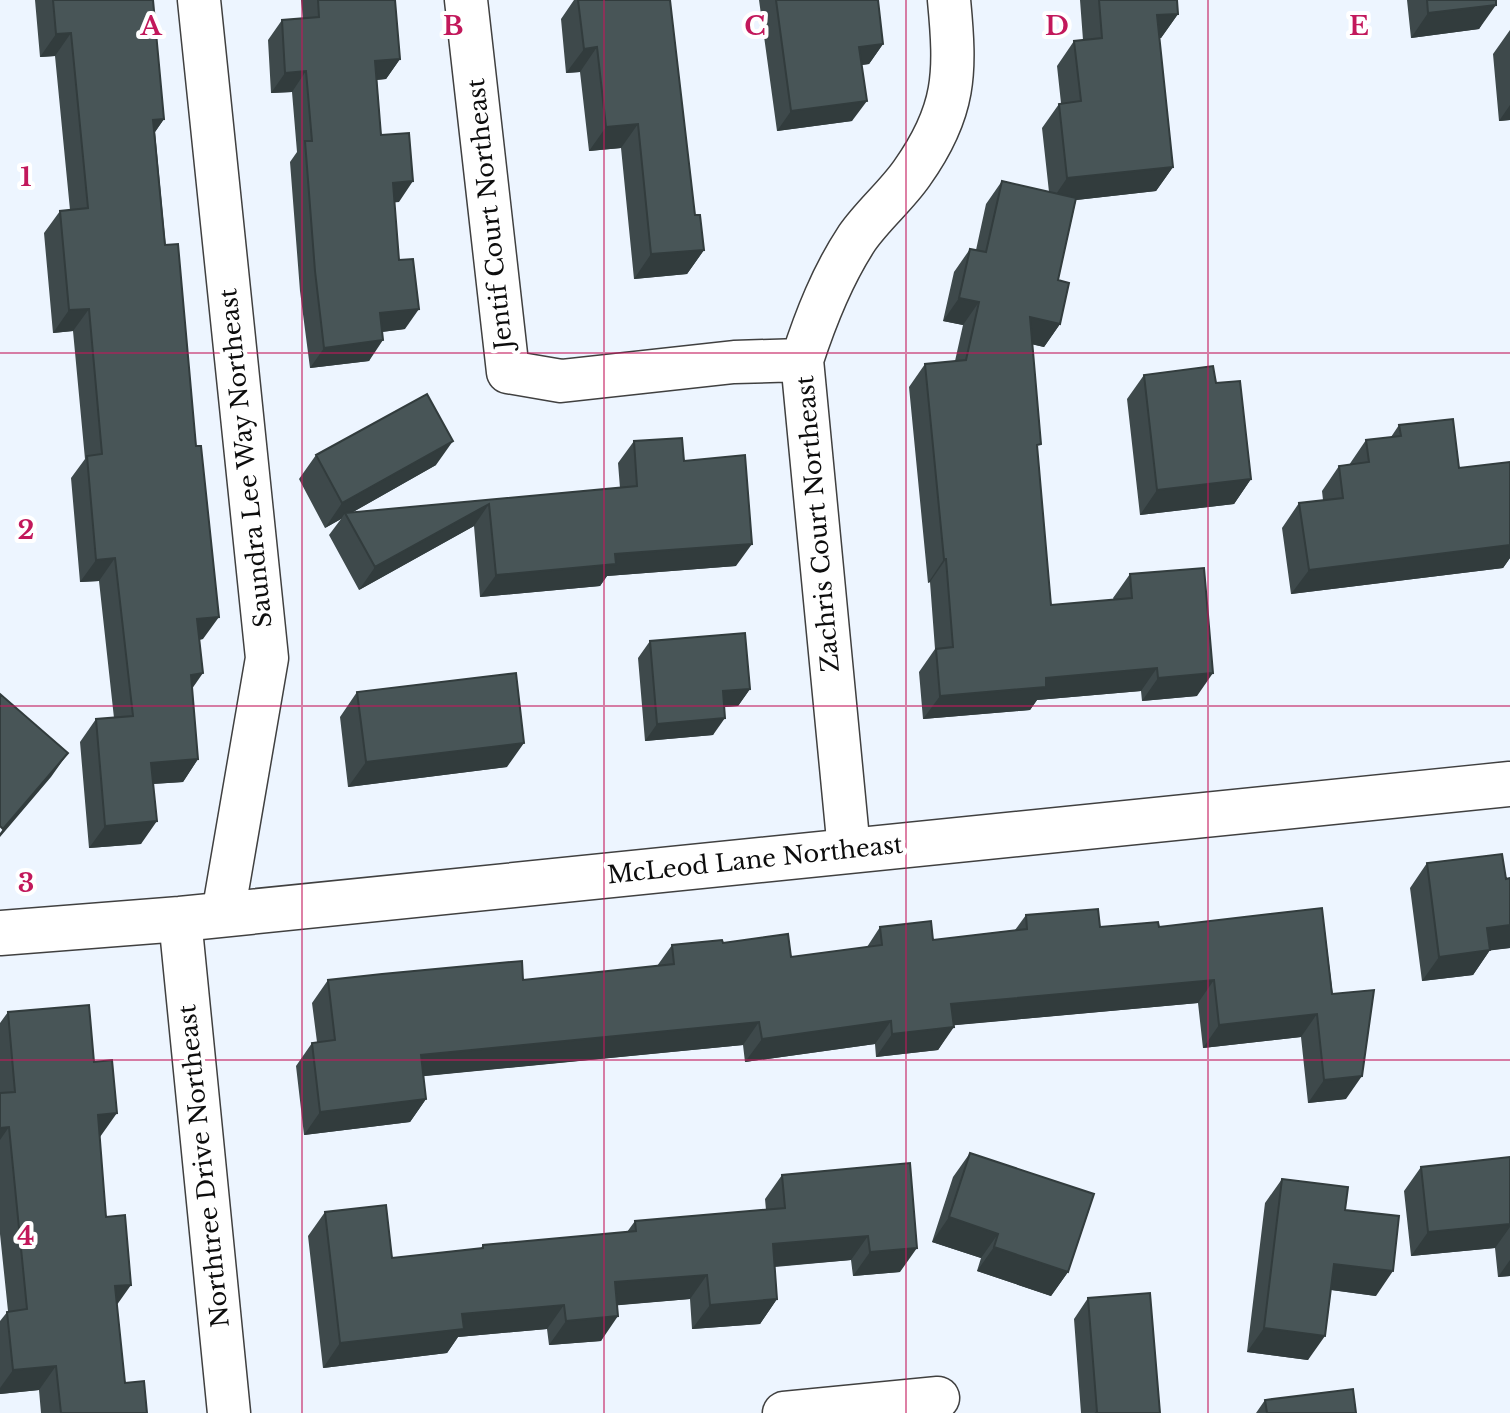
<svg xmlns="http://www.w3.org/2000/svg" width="1510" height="1413" font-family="'Libre Baskerville',serif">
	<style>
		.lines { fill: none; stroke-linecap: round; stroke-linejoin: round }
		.minor-casing { stroke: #404040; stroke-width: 45 }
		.tertiary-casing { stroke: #404040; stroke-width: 47 }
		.minor { stroke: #fff; stroke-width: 42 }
		.tertiary { stroke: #fff; stroke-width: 44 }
		.wall { fill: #3e494b }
		.shaded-wall { fill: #323c3d }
		.building { fill: #485557; stroke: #323c3d; stroke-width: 2 }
		.grid { fill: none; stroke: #c2185b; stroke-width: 2; stroke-opacity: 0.55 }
		.labels { text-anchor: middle; stroke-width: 8; stroke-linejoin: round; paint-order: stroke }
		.street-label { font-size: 24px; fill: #0d0d0d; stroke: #fff }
		.grid-label { font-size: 26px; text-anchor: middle; font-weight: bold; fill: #c2185b; stroke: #fff; stroke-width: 8; stroke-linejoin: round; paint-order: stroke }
	</style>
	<rect width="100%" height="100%" fill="#edf5ff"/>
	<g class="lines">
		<g class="minor-casing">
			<path id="minor" d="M199,0L267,658L223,914
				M466,0L508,372L561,381L734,362L802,360
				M849,850L802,360C816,317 832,276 857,238C873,215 896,196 912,173C956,111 956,73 949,0
				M180,919L229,1413
				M784,1413L938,1398"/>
		</g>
		<g class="tertiary-casing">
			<path id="tertiary" d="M0,933L180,919L1510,784"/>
		</g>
		<use href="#minor" class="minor"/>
		<use href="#tertiary" class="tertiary"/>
	</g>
	<path class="wall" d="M35,0H153L164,119L155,132L203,639L199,640L192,689L198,759L183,782L153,784L141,844L89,848L80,742L96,719L114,718L99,581L80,582L71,478L85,459L73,331L53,333L44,233L60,211L70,210L55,56L40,57Z
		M301,0H395L400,59L386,79L377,80L381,135L399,202H394L405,329L382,332L369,361L310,368L300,291L290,162L297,152L292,92L271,93L268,40L282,20L303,18Z
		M574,0H670L695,215L704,250L687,274L634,279L621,148L589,151L580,72L566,73L561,19Z
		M759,0H878L883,44L869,64L862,65L852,121L777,131Z
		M1080,0H1177L1178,14L1161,38H1159L1173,167L1156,191L1076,200L1058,280L1060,324L1044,347L1032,344L1037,450L1051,605L1114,600L1113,598L1130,574L1197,696L1142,701L1141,691L1037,700L1030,710L923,719L919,672L935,649L930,582L928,583L909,387L925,364L955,361L963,325L943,321L954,272L970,249L976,250L986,204L1002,181L1049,192L1042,128L1059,104L1061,103L1057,66L1074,41L1083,40Z
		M1407,0H1496L1479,29L1411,38Z
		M1510,30V120L1499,121L1493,54Z
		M1144,375L1216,383L1251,479L1234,504L1140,515L1127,399Z
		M1399,425L1459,468L1510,462V558L1503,568L1291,594L1282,528L1299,503L1323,500L1322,491L1339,466L1349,465L1366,440L1391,437Z
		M634,441L684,461L736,566L607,576L600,586L480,597L474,526L359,590L329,535L341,519L325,528L299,479L316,455L436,465L353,512L620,488L618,463Z
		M650,641L750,689L738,706L724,707L713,735L645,741L638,658Z
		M357,692L507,767L348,787L340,717Z
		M1427,863L1506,879L1510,878V948L1490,950L1473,975L1422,981L1410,888Z
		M1322,908L1346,1099L1308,1103L1301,1037L1203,1048L1198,1003L954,1025L938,1050L876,1057L875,1044L745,1062L743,1045L423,1076L426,1099L410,1122L304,1135L296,1066L312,1043L317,1042L312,1003L328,980H523L657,966L672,945L723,943L791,957L867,947L880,927L933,940L1015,930L1026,915L1100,927H1159Z
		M8,1012L100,1138L106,1217L125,1383L147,1413H41L39,1390L0,1394V1321L8,1311L0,1234V1023Z
		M970,1153L1068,1272L1051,1296L977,1271L981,1258L932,1242L953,1177Z
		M1510,1157V1276L1498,1277L1495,1248L1411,1256L1404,1191L1421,1167Z
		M910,1163L900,1272L853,1276L851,1260L775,1267L777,1299L760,1324L692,1329L690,1299L617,1305L601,1341L549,1345L547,1329L458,1337L447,1353L323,1368L308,1236L325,1212L392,1258L481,1248L483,1245L627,1232L635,1221L766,1210L765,1199L782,1175Z
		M1282,1179L1345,1210L1376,1296L1331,1290L1308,1360L1247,1352L1265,1203Z
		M1088,1298L1160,1413H1081L1074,1319Z
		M1265,1400L1356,1413H1256Z"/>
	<path class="shaded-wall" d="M1496,5L1479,29L1411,38L1428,13Z
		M1178,14L1161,38L1140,40L1157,15Z
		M71,33L55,56L40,57L56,34Z
		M883,44L869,64L845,67L859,47Z
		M597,47L580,72L566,73L584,49Z
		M400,59L386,79L361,81L375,61Z
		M306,71L292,92L271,93L285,73Z
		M867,101L852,121L777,131L791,111Z
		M1510,105V120L1499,121Z
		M164,119L148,142L153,120Z
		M638,124L621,148L589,151L606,127Z
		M1173,167L1156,191L1050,203L1067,178Z
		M413,181L399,202L378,204L393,183Z
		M704,250L687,274L634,279L651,254Z
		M959,298L979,302L963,325L943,321Z
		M89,309L73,331L53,333L69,310Z
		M419,309L405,329L365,334L380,313Z
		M1030,317L1060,324L1044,347L1013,340Z
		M383,340L369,361L310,368L324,348Z
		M453,441L436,465L346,516L345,513L341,519L325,528L342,503Z
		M1251,479L1234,504L1140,515L1157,490Z
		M489,504L474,526L359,590L375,567Z
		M752,544L736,566L607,576L600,586L480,597L496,575L615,554Z
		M1510,545V558L1503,568L1291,594L1309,570Z
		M115,558L99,581L80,582L96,560Z
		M944,559H946L930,582L928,583Z
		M219,617L203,639L181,642L197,619Z
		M1157,668L1141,691L1037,700L1030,710L923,719L940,696L1046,678Z
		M203,673L187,696L191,675Z
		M1213,673L1197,696L1142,701L1158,678Z
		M750,689L738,706L711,708L723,691Z
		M725,718L713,735L645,741L657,724Z
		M524,743L507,767L348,787L366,762Z
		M68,753L51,777L0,837V833L3,829Z
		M198,759L183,782L135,785L151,763Z
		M157,821L141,844L89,848L105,826Z
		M1510,925V948L1470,953L1487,928Z
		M1490,950L1473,975L1422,981L1439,957Z
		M1214,980L1198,1003L935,1027L951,1004Z
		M1317,1014L1301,1037L1203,1048L1219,1025Z
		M891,1021L875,1044L745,1062L762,1039Z
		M759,1022L743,1045L405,1078L421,1055Z
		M954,1027L938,1050L876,1057L892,1034Z
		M1362,1076L1346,1099L1308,1103L1324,1080Z
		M426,1099L410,1122L304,1135L320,1112Z
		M117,1113L100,1137L98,1115Z
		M9,1127L0,1140V1128Z
		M949,1217L998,1234L981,1258L932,1242Z
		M1510,1224V1227L1495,1248L1411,1256L1428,1232Z
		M868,1236L851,1260L756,1268L773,1244Z
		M994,1247L1068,1272L1051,1296L977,1271Z
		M917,1248L900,1272L853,1276L870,1252Z
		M1510,1260V1276L1498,1277Z
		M1334,1264L1393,1271L1376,1296L1317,1288Z
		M707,1275L690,1299L598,1307L615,1282Z
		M131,1285L114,1309L115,1286Z
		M777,1299L760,1324L692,1329L710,1305Z
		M564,1305L547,1329L458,1337L447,1353L323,1368L340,1343L462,1314Z
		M618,1316L601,1341L549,1345L566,1321Z
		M1264,1328L1325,1336L1308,1360L1247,1352Z
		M56,1366L39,1390L0,1394V1388L13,1370Z"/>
	<path class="building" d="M53,0H153L164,119L153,120L165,245L178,244L196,446H201L219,617L197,619L203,673L191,675L198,759L151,763L157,821L105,826L96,719L133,716L115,558L96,560L87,456L102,454L89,309L69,310L60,211L88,208L71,33L56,34Z
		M318,0H395L400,59L375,61L381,135L409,133L413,181L393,183L399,260L413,259L419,309L380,313L383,340L324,348L315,271L305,141H312L306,71L285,73L282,20L319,17Z
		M578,0H670L695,215H700L704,250L651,254L638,124L606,127L597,47L584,49Z
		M776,0H878L883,44L859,47L867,101L791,111Z
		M1099,0H1177L1178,14L1157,15L1173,167L1067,178L1059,104L1081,101L1074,41L1102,38Z
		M1427,0H1496V5L1428,13Z
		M1002,181L1076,198L1058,280L1069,283L1060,324L1030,317L1041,444L1037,445L1051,605L1132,598L1130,574L1204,568L1213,673L1158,678L1157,668L1046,678V687L940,696L936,649L953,647L946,559H944L925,364L966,360L979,302L959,298L970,249L986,252Z
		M1213,366L1216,383L1240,381L1251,479L1157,490L1144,375Z
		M427,394L453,441L342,503L316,455Z
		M1453,419L1459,468L1510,462V545L1309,570L1299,503L1343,498L1339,466L1369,462L1366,440L1401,436L1399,425Z
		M682,438L684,461L745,455L752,544L615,554L616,564L496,575L489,504L375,567L345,513L637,486L634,441Z
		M745,633L750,689L723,691L725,718L657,724L650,641Z
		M516,673L524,743L366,762L357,692Z
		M0,694L68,753L3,829L0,826Z
		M1502,854L1506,879L1510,878V925L1487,928L1490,950L1439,957L1427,863Z
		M1322,908L1332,994L1374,990L1362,1076L1324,1080L1317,1014L1219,1025L1214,980L951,1004L954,1027L892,1034L891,1021L762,1039L759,1022L421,1055L426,1099L320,1112L312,1043L335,1040L328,980L382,974L522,961L523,980L674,964L672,945L722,940L723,943L788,934L791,957L882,945L880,927L931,921L933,940L1027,929L1026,915L1098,909L1100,927L1158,922L1159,927Z
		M89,1005L94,1062L112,1060L117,1113L98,1115L106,1217L125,1215L131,1285L115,1286L125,1383L144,1381L147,1413H61L56,1366L13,1370L7,1312L27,1309L9,1127L0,1128V1093L15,1092L8,1012Z
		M970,1153L1094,1194L1068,1272L994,1247L998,1234L949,1217Z
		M1510,1157V1224L1428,1232L1421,1167Z
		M910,1163L917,1248L870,1252L868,1236L773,1244L777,1299L710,1305L707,1275L615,1282L618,1316L566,1321L564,1305L462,1314L464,1329L340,1343L325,1212L386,1205L392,1258L483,1248V1245L636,1231L635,1221L785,1208L782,1175Z
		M1282,1179L1348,1187L1345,1210L1399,1216L1393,1271L1334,1264L1325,1336L1264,1328Z
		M1150,1293L1160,1413H1096L1097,1412L1088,1298Z
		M1353,1389L1356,1413H1267L1265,1400Z"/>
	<path class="grid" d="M302,0V1413M604,0V1413M906,0V1413M1208,0V1413M0,353H1510M0,706H1510M0,1060H1510"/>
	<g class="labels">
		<g class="street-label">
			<text transform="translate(490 214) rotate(-96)" y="8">Jentif Court Northeast</text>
			<text transform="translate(246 458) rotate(-96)" y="8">Saundra Lee Way Northeast</text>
			<text transform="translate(818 524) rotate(-95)" y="8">Zachris Court Northeast</text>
			<text transform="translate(755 860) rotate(-6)" y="8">McLeod Lane Northeast</text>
			<text transform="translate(204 1166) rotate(-96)" y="8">Northtree Drive Northeast</text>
		</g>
	</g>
	<g class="grid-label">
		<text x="151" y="35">A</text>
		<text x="453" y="35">B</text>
		<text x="755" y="35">C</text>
		<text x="1057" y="35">D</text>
		<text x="1359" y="35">E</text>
		<text x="26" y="186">1</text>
		<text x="26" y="539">2</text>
		<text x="26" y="892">3</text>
		<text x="26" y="1245">4</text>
	</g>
</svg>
